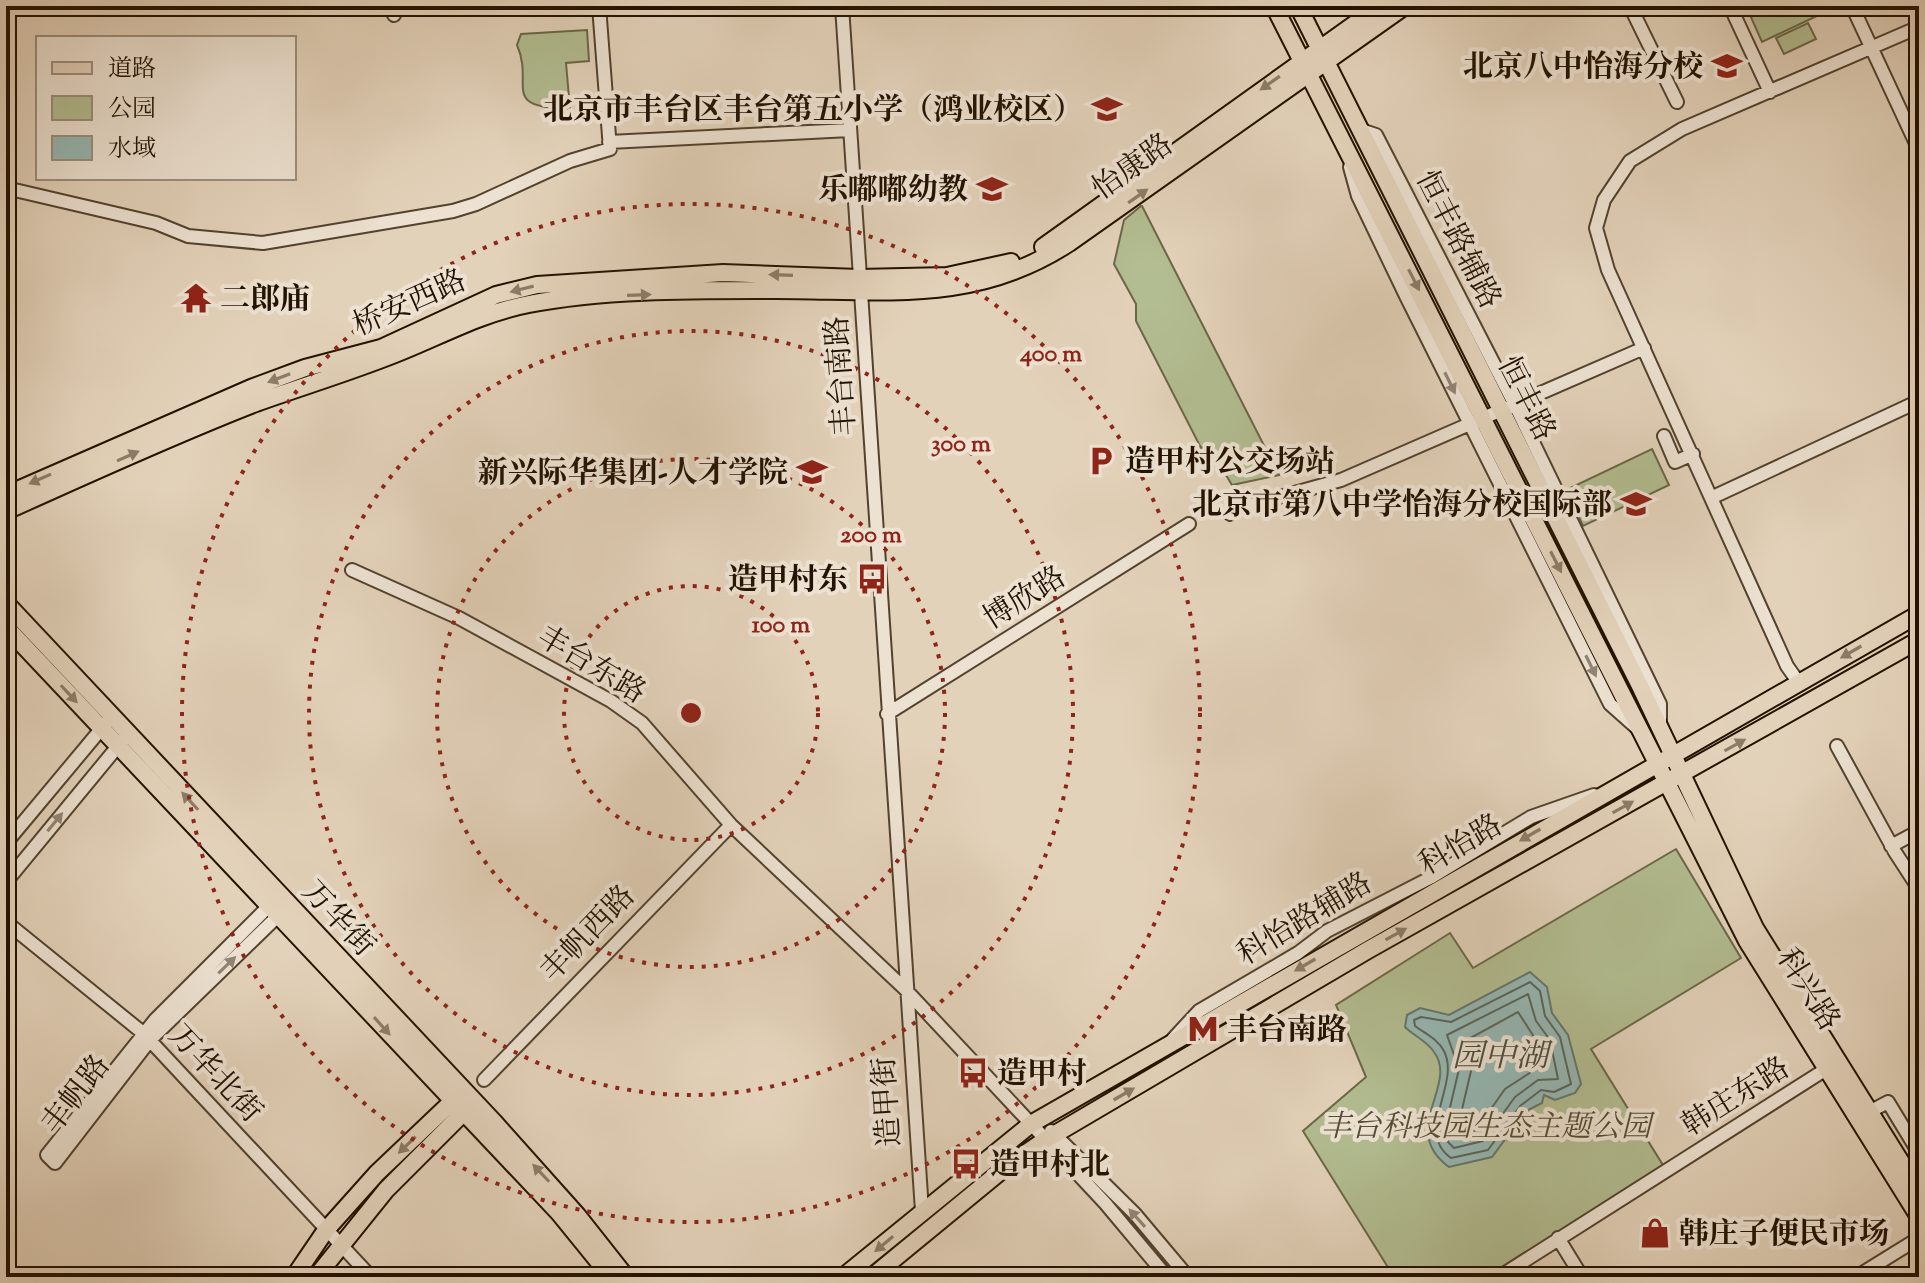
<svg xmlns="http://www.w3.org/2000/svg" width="1925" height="1283" font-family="'Sorts Mill Goudy','Noto Serif SC',serif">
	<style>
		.green { fill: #b2bd91; stroke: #6a6848; stroke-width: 2 }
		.water { fill: #95b7b3; stroke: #67756b; stroke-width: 2 }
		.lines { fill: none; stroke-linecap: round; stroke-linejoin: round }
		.shore { stroke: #5c645a; stroke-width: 2 }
		.minor-casing { stroke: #52422e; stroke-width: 16 }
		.major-casing { stroke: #221200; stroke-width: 20 }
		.minor { stroke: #ede2d2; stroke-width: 12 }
		.major { stroke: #e3d2ba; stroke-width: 16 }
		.oneway { fill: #8c7c66 }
		.oneway2 { fill: #928474 }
		.ring { fill: none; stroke: #8f2418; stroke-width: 4; stroke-dasharray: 4 8 }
		.labels { text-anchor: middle; stroke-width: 8; stroke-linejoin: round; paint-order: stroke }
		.poi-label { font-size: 30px; font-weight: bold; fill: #221200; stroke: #ede2d2; text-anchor: end }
		.street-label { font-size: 30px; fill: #221200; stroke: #ede2d2 }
		.park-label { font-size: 30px; font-style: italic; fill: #544e33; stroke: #ede2d2 }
		.water-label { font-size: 32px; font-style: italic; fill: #4a4c3f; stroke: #ede2d2 }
		.centre { fill: #8f2418; stroke: #ede2d2; stroke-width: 4 }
		.ring-label { font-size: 24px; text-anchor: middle; font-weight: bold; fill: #8f2418; stroke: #ede2d2; stroke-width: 8; stroke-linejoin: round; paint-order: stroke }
	</style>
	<rect width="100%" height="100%" fill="#e3d2ba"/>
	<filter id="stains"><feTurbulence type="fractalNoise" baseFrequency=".0025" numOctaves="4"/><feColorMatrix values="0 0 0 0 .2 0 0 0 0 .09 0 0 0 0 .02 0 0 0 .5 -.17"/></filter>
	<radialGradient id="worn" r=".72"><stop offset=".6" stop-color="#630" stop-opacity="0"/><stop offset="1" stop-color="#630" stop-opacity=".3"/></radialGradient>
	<path class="green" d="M1746,6H1815L1819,15L1762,42Z
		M1808,23L1816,39L1784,54L1776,38Z
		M587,30L589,61L566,63L570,109C498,107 535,86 517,45L521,34Z
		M1141,206H1142L1279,475L1232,485L1208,445L1201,448L1136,321V304L1114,264L1124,220Z
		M1652,449L1669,485L1583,526L1566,490Z
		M1676,849L1741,958L1591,1049L1666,1170L1488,1277H1394L1303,1131L1366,1077L1336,1005L1450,933L1473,968Z"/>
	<path class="water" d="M1530,972L1547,987L1552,1013L1568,1035L1581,1084L1575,1093L1555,1100L1544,1095L1542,1103L1526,1111L1492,1157L1449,1167C1398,1130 1459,1085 1434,1052C1427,1041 1414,1036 1405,1027L1407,1015L1420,1008L1449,1015Z"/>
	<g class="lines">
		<path class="shore" d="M1530,982L1540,991L1545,1016L1560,1037L1571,1084L1554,1092L1541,1090L1520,1106L1488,1150L1451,1158C1414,1132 1461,1084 1444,1051C1438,1039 1424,1033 1415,1026L1414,1020L1421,1017L1451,1022Z
			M1528,994L1536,1021L1550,1040L1558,1079L1538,1080L1515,1097L1483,1141L1454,1148L1448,1142V1116L1459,1069L1447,1035Z
			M1518,1012L1538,1043L1542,1065L1505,1089L1476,1130L1461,1134L1460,1118L1471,1071L1465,1041Z"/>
		<g class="minor-casing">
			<path id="minor" d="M391,6L394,15
				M842,6L922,1211
				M1630,6L1677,102
				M1730,6L1770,92
				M1852,6L1919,150
				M1361,130L1376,135L1515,405L1660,704V725
				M609,142L850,130
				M1350,167L1358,196L1406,296L1610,704L1637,728
				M6,188L156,223L188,236L263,243L453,211L476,204L570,161L610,149L599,6
				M1664,436L1675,462L1693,454
				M1713,497L1919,401
				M1230,514L1240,508L1341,480L1644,348
				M352,570L459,618L611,701L642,723L731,825L905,989L1105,1203L1167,1277
				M1799,683L1787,666L1608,270L1596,228L1604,200L1630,161L1682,129L1919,27
				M887,714L1189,524
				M1837,746L1895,852L1919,889
				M6,843L107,722
				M1891,846L1919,831
				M6,882L123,740
				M274,901L155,1020L47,1155L55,1163L150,1040L283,911
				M6,922L143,1033L371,1277
				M1173,1039L1199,1011L1298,953L1327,931L1430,878L1531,817L1594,795
				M484,1080L731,825
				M1869,1112L1888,1102L1919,1153
				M1051,1131L1135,1214L1188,1277
				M1558,1238L1582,1277
				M1499,1277L1831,1066
				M1856,1277L1919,1238"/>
		</g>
		<g class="major-casing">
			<path id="major" d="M1274,6L1747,941L1919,1217
				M1298,6L1641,688L1755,928L1919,1191
				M1043,247L1380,6
				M6,495L251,388L305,368L381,348L496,295L537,285L723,273L859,278L947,276L1011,262
				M6,511C89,474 171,436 256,403C298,388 340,375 382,359C432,341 476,314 529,304C604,289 699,290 776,290C884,290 974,305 1069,243L1405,6
				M6,603L494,1122L577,1215L626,1277
				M6,627L559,1213L611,1277
				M294,1277L326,1230L377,1173L459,1095
				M316,1277L386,1190L470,1106
				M843,1277L1031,1124L1919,614
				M872,1277L1007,1166L1045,1140L1368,950L1919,640"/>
		</g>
		<use href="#minor" class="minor"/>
		<use href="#major" class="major"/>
	</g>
	<defs><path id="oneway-solid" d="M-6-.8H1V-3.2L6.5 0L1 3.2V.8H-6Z" transform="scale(2)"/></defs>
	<g class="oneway">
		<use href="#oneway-solid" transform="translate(1270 83) rotate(145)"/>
		<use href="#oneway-solid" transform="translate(1138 196) rotate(-35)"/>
		<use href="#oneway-solid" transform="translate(781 275) rotate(-178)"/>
		<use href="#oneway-solid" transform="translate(1414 280) rotate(63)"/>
		<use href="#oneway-solid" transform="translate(522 289) rotate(166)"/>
		<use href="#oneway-solid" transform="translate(639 295) rotate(-2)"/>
		<use href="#oneway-solid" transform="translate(279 378) rotate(159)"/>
		<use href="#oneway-solid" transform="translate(128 456) rotate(-24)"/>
		<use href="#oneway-solid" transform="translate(40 479) rotate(156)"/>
		<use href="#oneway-solid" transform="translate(1556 562) rotate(63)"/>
		<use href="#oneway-solid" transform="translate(1851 652) rotate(150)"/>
		<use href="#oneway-solid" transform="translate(69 694) rotate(47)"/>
		<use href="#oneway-solid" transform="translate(1735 745) rotate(-29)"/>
		<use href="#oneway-solid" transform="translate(190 801) rotate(-133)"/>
		<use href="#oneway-solid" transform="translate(1623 807) rotate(-29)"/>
		<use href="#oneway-solid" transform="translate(1530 835) rotate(150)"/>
		<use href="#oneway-solid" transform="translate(1396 934) rotate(-29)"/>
		<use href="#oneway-solid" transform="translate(1305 965) rotate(150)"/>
		<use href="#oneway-solid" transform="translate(382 1026) rotate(48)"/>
		<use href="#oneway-solid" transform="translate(1124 1094) rotate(-30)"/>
		<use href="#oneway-solid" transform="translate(407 1145) rotate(136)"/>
		<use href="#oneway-solid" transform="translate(541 1173) rotate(-133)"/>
		<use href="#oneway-solid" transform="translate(884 1244) rotate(140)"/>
	</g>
	<g class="oneway2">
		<use href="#oneway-solid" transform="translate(1450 383) rotate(64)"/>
		<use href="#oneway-solid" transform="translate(1591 666) rotate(64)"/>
		<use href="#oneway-solid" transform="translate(55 822) rotate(-51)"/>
		<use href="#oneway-solid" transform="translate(227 965) rotate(-44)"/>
		<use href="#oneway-solid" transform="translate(1137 1218) rotate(-132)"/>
	</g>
	<g class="ring">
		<circle cx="691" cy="713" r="127"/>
		<circle cx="691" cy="713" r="254"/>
		<circle cx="691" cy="713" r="382"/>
		<circle cx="691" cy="713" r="509"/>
	</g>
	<defs>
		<g id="school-bare" transform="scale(2.4)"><path d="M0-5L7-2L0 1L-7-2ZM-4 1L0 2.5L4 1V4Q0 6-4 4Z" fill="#8f2418" stroke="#ede2d2" stroke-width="2.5" paint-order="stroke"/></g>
		<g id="temple-bare" transform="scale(2.4)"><path d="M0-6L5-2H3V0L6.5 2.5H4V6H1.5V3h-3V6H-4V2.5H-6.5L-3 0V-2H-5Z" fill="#8f2418" stroke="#ede2d2" stroke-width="2.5" paint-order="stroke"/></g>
		<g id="parking-bare" transform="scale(2.4)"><path d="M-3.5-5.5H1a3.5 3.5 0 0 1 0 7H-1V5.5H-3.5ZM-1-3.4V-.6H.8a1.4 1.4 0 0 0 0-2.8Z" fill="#8f2418" stroke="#ede2d2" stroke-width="2.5" paint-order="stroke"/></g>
		<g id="university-bare" transform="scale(2.4)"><path d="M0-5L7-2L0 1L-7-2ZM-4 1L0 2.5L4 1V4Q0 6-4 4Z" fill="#8f2418" stroke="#ede2d2" stroke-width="2.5" paint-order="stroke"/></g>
		<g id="bus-bare" transform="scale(2.4)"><path d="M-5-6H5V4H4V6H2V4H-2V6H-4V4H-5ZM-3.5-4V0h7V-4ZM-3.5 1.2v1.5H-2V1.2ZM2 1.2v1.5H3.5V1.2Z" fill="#8f2418" stroke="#ede2d2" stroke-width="2.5" paint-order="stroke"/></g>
		<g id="metro-bare" transform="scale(2.4)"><path d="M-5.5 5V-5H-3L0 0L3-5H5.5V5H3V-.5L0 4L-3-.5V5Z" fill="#8f2418" stroke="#ede2d2" stroke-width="2.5" paint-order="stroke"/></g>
		<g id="shop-bare" transform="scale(2.4)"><path d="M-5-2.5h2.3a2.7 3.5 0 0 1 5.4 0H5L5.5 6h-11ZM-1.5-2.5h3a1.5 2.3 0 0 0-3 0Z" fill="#8f2418" stroke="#ede2d2" stroke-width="2.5" paint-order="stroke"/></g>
	</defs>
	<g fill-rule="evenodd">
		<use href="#school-bare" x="1727" y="66"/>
		<use href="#school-bare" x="1107" y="109"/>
		<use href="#school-bare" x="992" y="189"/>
		<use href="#temple-bare" x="196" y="298"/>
		<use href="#parking-bare" x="1101" y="461"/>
		<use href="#university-bare" x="812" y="472"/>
		<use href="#school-bare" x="1636" y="504"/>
		<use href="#bus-bare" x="872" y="579"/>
		<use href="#metro-bare" x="1203" y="1029"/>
		<use href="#bus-bare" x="973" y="1073"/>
		<use href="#bus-bare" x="966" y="1164"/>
		<use href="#shop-bare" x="1655" y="1233"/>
	</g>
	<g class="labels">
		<g class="poi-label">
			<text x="1703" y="76">北京八中怡海分校</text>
			<text x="1083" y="119">北京市丰台区丰台第五小学（鸿业校区）</text>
			<text x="968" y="199">乐嘟嘟幼教</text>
			<text x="220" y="308" text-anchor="start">二郎庙</text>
			<text x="1125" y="471" text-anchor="start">造甲村公交场站</text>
			<text x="788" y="482">新兴际华集团-人才学院</text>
			<text x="1612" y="514">北京市第八中学怡海分校国际部</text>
			<text x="848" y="589">造甲村东</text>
			<text x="1227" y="1039" text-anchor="start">丰台南路</text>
			<text x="997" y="1083" text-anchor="start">造甲村</text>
			<text x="990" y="1174" text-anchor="start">造甲村北</text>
			<text x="1679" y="1243" text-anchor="start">韩庄子便民市场</text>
		</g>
		<g class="street-label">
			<text transform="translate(1132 166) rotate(-35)" y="10">怡康路</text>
			<text transform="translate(1459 239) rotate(63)" y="10">恒丰路辅路</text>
			<text transform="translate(409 302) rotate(-24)" y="10">桥安西路</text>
			<text transform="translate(840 376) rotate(-94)" y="10">丰台南路</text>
			<text transform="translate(1527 398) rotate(63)" y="10">恒丰路</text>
			<text transform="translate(1024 597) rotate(-32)" y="10">博欣路</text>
			<text transform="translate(592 664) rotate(31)" y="10">丰台东路</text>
			<text transform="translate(1460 844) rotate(-30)" y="10">科怡路</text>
			<text transform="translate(339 918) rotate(47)" y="10">万华街</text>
			<text transform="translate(1304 918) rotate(-31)" y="10">科怡路辅路</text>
			<text transform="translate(587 933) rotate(-46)" y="10">丰帆西路</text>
			<text transform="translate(1809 989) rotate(58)" y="10">科兴路</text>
			<text transform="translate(216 1073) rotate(47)" y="10">万华北街</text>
			<text transform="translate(75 1094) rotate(-52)" y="10">丰帆路</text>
			<text transform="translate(1735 1096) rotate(-32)" y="10">韩庄东路</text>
			<text transform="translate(886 1102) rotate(-94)" y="10">造甲街</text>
		</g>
		<g class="park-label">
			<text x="1486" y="1136">丰台科技园生态主题公园</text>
		</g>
		<g class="water-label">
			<text x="1500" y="1066">园中湖</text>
		</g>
	</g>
	<circle cx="691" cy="713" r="12" class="centre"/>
	<g class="ring-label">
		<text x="1051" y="361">400 m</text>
		<text x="961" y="451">300 m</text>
		<text x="871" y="542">200 m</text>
		<text x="781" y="632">100 m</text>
	</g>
	<rect width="1925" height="1283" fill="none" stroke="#e3d2ba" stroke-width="32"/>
	<rect x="8" y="8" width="1909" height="1267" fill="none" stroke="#221200" stroke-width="4"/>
	<rect x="16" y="16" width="1893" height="1251" fill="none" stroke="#221200" stroke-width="2"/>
	<rect x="36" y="36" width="260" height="144" fill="#ede2d2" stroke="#9c8f7e" stroke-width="2"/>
	<rect x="52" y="62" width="40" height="12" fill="#e3d2ba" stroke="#9c8f7e" stroke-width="2"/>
	<text x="108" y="76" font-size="24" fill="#221200">道路</text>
	<rect x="52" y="96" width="40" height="24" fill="#b2bd91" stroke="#9c8f7e" stroke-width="2"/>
	<text x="108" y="116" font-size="24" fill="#221200">公园</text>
	<rect x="52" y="136" width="40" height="24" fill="#95b7b3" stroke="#9c8f7e" stroke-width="2"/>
	<text x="108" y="156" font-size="24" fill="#221200">水域</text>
	<rect width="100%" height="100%" filter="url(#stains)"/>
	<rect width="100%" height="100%" fill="url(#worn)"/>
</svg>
